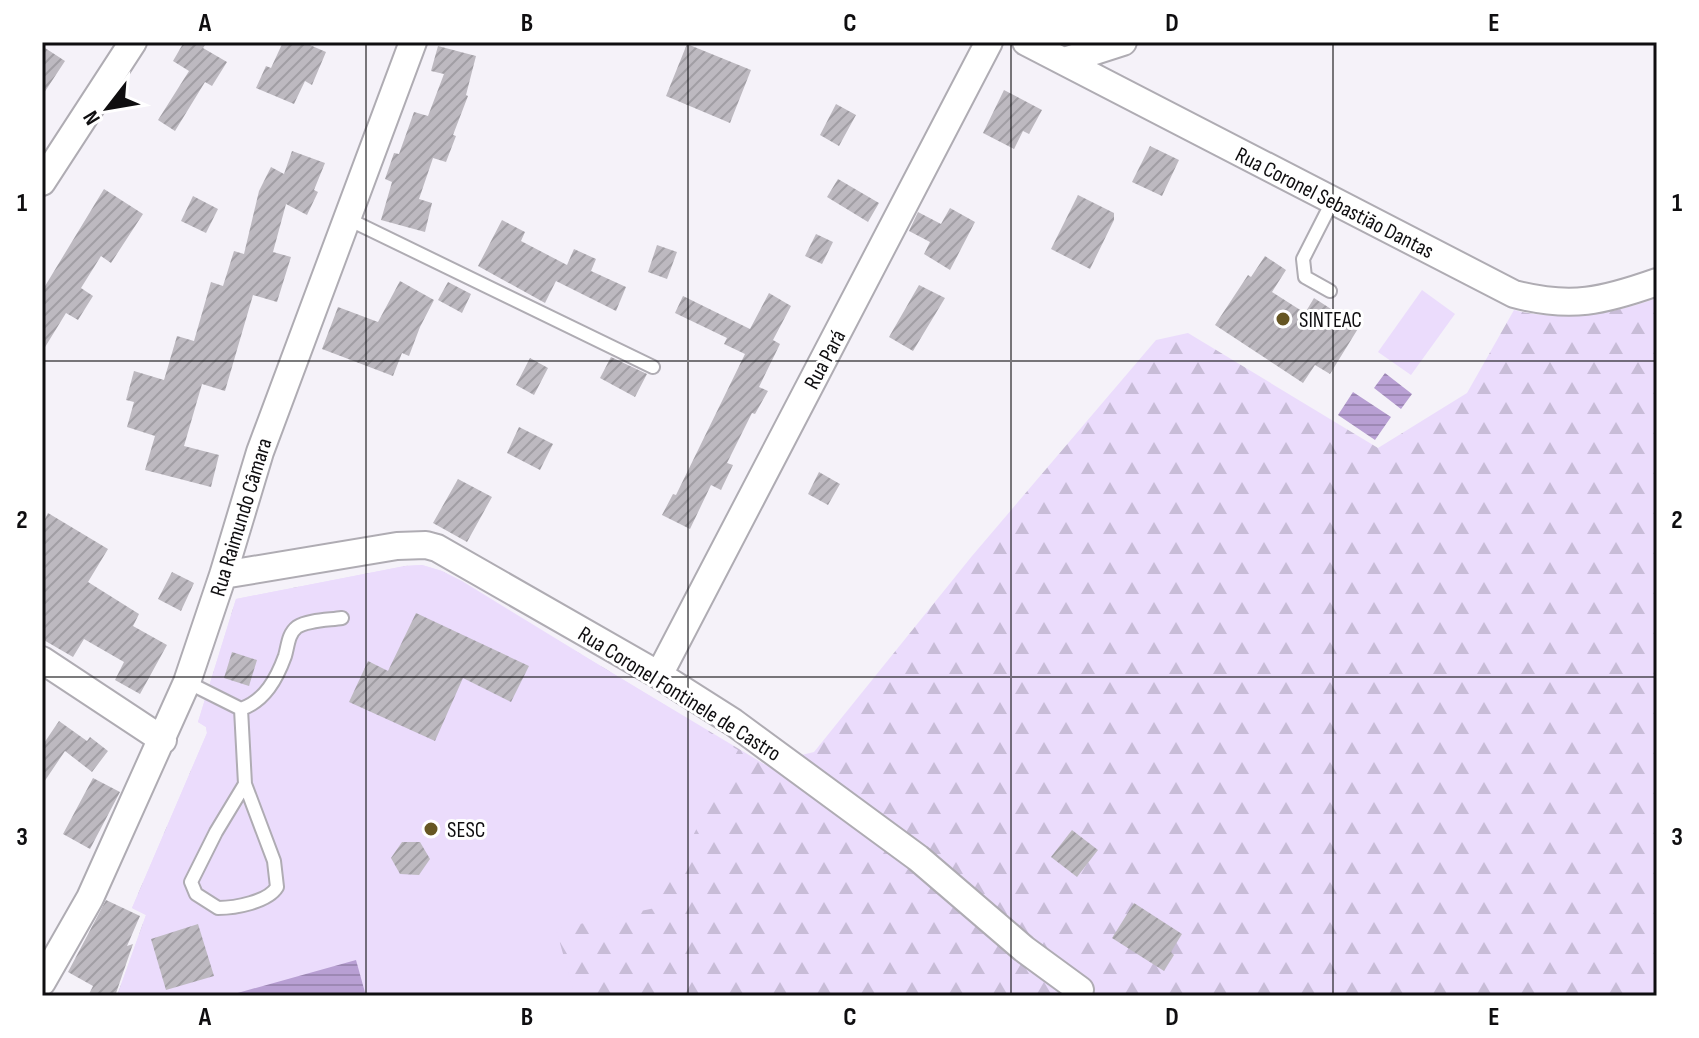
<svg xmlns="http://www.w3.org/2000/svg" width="1699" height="1038" font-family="'Sofia Sans Condensed',sans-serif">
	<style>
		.forest { fill: url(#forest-firs) }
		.pitch { fill: #ebdcfc }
		.water { fill: url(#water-rules) }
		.building { fill: url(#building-hatch) }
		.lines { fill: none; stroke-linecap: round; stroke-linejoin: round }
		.service-casing { stroke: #afacb3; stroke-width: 16 }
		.minor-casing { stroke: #afacb3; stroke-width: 30 }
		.service { stroke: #fff; stroke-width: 12 }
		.minor { stroke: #fff; stroke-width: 26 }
		.grid { fill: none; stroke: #0f0e10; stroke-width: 2; stroke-opacity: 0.55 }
		.poi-dot { fill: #665623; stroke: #fff; stroke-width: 3 }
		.labels { text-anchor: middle; stroke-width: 6; stroke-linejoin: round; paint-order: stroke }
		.street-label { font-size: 22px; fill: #0f0e10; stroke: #fff }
		.poi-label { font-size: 22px; fill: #0f0e10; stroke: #fff; text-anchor: start }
		.neatline { fill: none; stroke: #0f0e10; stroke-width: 3 }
		.grid-label { font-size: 26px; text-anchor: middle; font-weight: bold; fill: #0f0e10 }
	</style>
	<defs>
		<pattern id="forest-firs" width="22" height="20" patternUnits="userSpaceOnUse" patternTransform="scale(2)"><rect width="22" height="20" fill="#ebdcfc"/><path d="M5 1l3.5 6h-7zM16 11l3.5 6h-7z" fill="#c8bcd7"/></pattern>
		<pattern id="water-rules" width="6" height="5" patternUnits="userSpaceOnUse" patternTransform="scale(2)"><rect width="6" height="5" fill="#b89fd3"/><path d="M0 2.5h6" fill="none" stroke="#9d88b4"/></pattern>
		<pattern id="building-hatch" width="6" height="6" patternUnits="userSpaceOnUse" patternTransform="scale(2)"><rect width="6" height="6" fill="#bdb9c0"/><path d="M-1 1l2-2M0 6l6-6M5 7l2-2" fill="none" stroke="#a19ea4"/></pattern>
	</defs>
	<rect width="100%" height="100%" fill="#f5f2f9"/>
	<path class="forest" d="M1657,298V996H117L146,915L132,908L207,733L206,727L198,722L236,599L405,566L422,565L442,571L764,764L814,752L972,556L1156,340L1188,333L1378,448L1467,393L1514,310C1561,322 1611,315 1657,298Z"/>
	<path class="pitch" d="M1422,290L1455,314L1411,375L1378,352Z
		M422,565L442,571L462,581L738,750L655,908L556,929L575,996H117L146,915L132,908L207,733L206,727L198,722L236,599L405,566Z"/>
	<path class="water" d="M1385,373L1412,394L1401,409L1374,388Z
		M1353,392L1391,417L1375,440L1338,415Z
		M356,960L366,996H235L234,994Z"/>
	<path class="building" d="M184,42H207L203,48L227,62L212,86L205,82L175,131L158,120L189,71L173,61Z
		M283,42H303L326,52L312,85L305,81L294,104L256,88L266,66L271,68Z
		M687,44L751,70L730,123L666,96Z
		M42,46L65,61L42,96Z
		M438,46L476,56L466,95L468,96L453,135L456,136L446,162L433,158L419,199L432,203L425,232L381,220L392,182L385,179L394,153L399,154L414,112L428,116L444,74L431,71Z
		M1004,90L1042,110L1029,134L1023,131L1014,149L983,133Z
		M836,104L856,115L839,146L820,135Z
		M1150,146L1179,160L1162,196L1132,182Z
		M292,151L325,163L314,190L318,192L307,215L286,204L273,252L291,257L277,302L253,295L225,391L202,384L184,446L219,455L211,487L145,470L155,436L127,427L134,402L126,400L134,371L164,380L177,336L194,341L211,282L223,286L234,251L244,254L259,191L271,167L284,174Z
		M838,179L879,203L868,222L827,197Z
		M104,189L143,214L111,263L101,256L81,288L93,296L78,320L66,313L42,352V291Z
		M1078,195L1114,213V220L1090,269L1051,249Z
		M193,196L218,209L206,233L181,221Z
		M950,208L975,222L950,270L924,254L930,242L909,231L918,212L941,224Z
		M502,220L525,232L521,241L567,265L574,249L596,259L591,271L626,287L616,311L556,281L545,303L478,266Z
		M816,234L833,242L822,264L805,256Z
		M657,245L677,252L667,279L648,272Z
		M1265,256L1286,270L1272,292L1305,313L1314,298L1359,327L1330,374L1315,365L1303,383L1215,325L1248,275L1251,277Z
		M400,281L434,300L420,327L409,356L402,353L393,376L322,349L338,307L378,322Z
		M448,282L471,294L462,313L438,300Z
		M919,285L945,298L913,351L889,337Z
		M769,293L791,306L773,340L780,344L759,387L768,391L755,414L752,413L727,463L733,465L721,490L711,485L690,529L662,515L673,494L676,495L745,354L724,344L727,338L675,313L683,296L750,329Z
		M611,357L647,374L635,397L600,378Z
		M530,358L548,368L534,395L516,385Z
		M519,427L553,444L540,470L507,453Z
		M819,472L840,484L828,505L808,494Z
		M458,479L492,497L467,542L433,523Z
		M48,513L108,549L88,582L139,614L133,626L167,645L140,694L115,680L124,662L84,639L73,657L42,639V525Z
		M172,572L194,583L181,611L158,599Z
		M416,613L529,666L511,702L463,678L435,741L349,702L368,661L388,671Z
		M232,652L257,660L249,686L224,678Z
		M59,721L87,741L90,737L108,751L92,772L65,751L42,785V746Z
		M93,778L120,792L90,849L63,834Z
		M1072,830L1098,850L1077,877L1051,857Z
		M402,842H420L430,859L419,875L400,874L391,858Z
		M106,900L140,916L127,946L133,944L115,996H88L93,986L68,972Z
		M1134,903L1182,934L1171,952L1174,955L1164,971L1112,938Z
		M198,924L214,976L166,990L151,939Z"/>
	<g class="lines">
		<g class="service-casing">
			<path id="service" d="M346,218L653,367
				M1330,291L1305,277L1303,259L1333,200
				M187,682L241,709L245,784
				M241,709C265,701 277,678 285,656C288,646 288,634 297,627C308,620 329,620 342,618
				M245,784L274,861L277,887C268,902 235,908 218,908L196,894L191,882L216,832Z"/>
		</g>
		<g class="minor-casing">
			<path id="minor" d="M1026,42L1514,294C1571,309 1603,301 1657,282
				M1064,61L1123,42
				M42,182L133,42
				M223,575L397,546L426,545L437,548L659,675L733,722L918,858L1024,949L1080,990
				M42,660L163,740
				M659,675L989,42
				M42,982L90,898L187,682L223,575L260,452L413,42"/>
		</g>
		<use href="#service" class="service"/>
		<use href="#minor" class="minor"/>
	</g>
	<path class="grid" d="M366,42V996M688,42V996M1011,42V996M1333,42V996M42,361H1657M42,677H1657"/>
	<g class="poi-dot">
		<circle cx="1283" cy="319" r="8"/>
		<circle cx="431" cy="829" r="8"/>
	</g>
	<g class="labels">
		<g class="street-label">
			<text transform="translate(1335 202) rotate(27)" y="8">Rua Coronel Sebastião Dantas</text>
			<text transform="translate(824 359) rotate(-62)" y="8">Rua Pará</text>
			<text transform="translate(240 517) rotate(-73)" y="8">Rua Raimundo Câmara</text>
			<text transform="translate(680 693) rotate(32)" y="8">Rua Coronel Fontinele de Castro</text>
		</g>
		<g class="poi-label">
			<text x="1299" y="327">SINTEAC</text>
			<text x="447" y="837">SESC</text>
		</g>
	</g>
	<rect width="1699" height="1038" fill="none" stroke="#ffffff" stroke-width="88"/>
	<g transform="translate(108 108) rotate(239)" stroke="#ffffff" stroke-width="6" paint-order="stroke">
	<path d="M0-6L14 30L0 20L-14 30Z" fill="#0f0e10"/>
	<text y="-12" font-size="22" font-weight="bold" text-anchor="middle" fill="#0f0e10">N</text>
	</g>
	<rect x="44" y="44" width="1611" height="950" class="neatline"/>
	<g class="grid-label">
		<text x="205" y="31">A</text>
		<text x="527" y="31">B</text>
		<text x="850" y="31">C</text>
		<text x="1172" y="31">D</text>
		<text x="1494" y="31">E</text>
		<text x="22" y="211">1</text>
		<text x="1677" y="211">1</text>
		<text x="22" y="528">2</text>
		<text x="1677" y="528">2</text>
		<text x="22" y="845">3</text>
		<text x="1677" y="845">3</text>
		<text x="205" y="1025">A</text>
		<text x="527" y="1025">B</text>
		<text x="850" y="1025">C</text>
		<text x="1172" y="1025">D</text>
		<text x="1494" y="1025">E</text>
	</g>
</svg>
